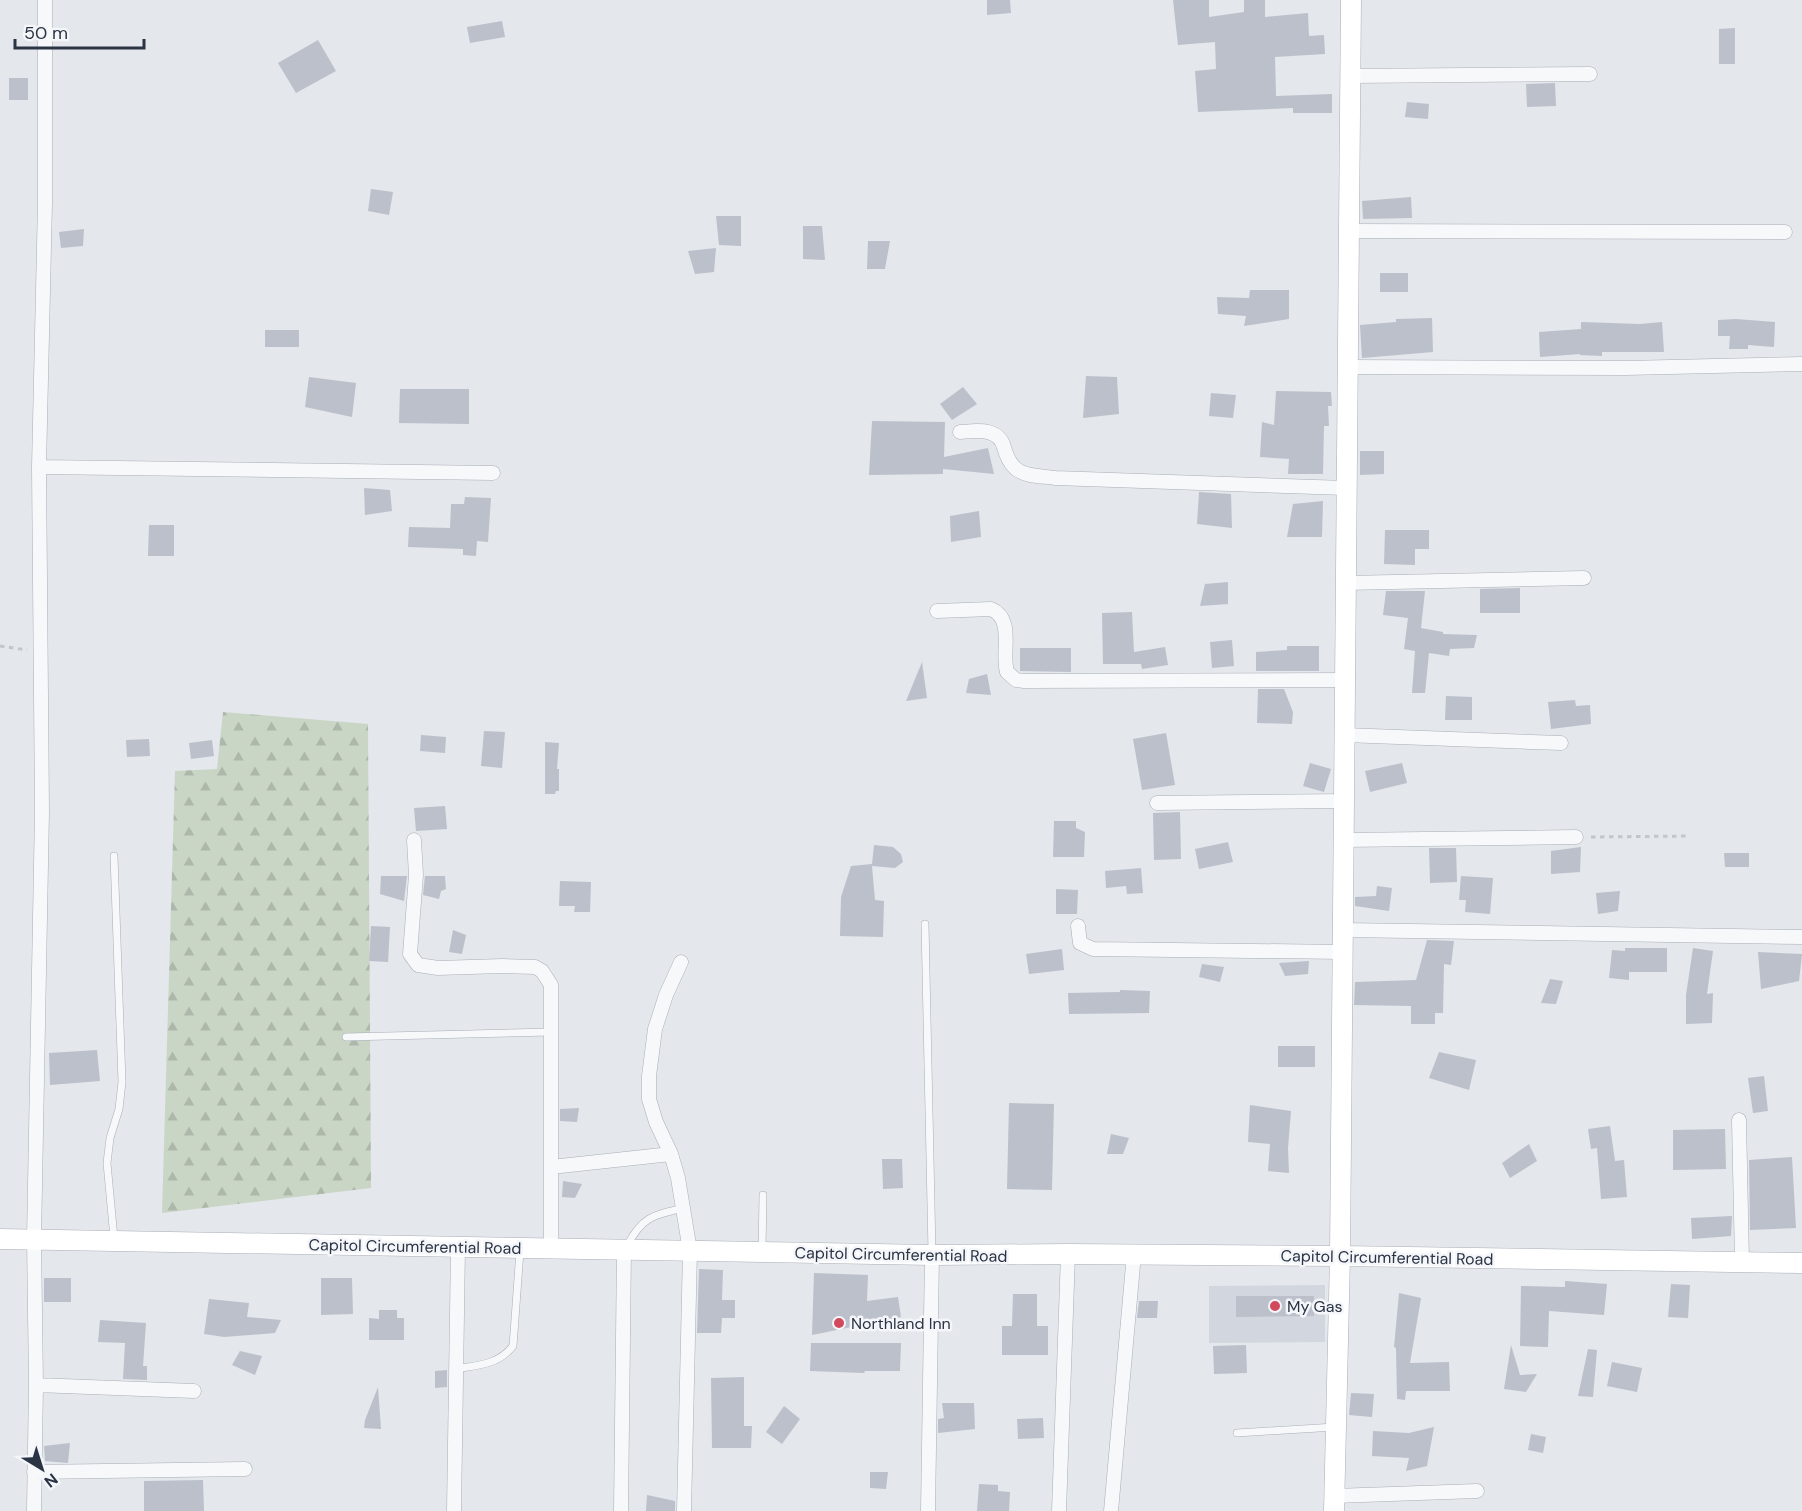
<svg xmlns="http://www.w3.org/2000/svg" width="1802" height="1511" font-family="'DM Sans',sans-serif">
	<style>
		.built { fill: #d2d6de }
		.forest { fill: url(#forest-firs) }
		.building { fill: #bbc0ca }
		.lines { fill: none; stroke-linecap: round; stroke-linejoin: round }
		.lane-casing { stroke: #a9aeb7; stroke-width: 8 }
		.street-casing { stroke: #a9aeb7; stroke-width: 15 }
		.secondary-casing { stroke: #a9aeb7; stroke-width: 21 }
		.path { stroke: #c2c5cb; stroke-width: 3; stroke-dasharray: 4.5 4.5; stroke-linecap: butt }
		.lane { stroke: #f7f8fa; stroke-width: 7 }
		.street { stroke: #f7f8fa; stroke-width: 14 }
		.secondary { stroke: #fff; stroke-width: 20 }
		.poi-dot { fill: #d1495b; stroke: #f4f6f9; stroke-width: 2 }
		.labels { text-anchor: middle; stroke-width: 5; stroke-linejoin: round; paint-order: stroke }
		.street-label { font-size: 16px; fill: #2b3445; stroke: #f4f6f9 }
		.poi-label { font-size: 16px; fill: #2b3445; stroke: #f4f6f9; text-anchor: start }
	</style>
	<defs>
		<pattern id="forest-firs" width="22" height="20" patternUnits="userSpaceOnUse" patternTransform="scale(1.5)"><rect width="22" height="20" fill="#c9d6c5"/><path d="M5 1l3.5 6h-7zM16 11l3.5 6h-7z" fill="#adb8ab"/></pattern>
	</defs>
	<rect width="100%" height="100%" fill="#e4e7ec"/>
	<path class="built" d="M1325,1285V1342L1209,1343V1286Z"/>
	<path class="forest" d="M223,712L368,724L371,1188L162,1213L175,771L217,769Z"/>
	<path class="building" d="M987,0H1010L1011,13L987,15Z
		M1173,0H1209V17L1244,12V0H1265V17L1308,13L1309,36L1324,35L1325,54L1275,57L1276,96L1332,94V113H1293V108L1198,112L1195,71L1216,69L1215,42L1178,45Z
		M502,21L505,37L470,43L467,27Z
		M1735,28V64H1719V29Z
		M318,40L336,71L296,93L278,63Z
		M9,78H28V100H9Z
		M1555,83L1556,106L1527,107L1526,84Z
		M1407,102L1429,104L1428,119L1405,117Z
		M371,189L393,192L389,215L368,211Z
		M1411,197L1412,218L1363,219L1362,201Z
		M716,216H741V246L719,245Z
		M803,226H822L825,260L803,259Z
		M84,229L83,246L61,248L59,232Z
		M868,241H890L885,269H867Z
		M716,248L714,272L695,274L688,251Z
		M1380,273H1408V292H1380Z
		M1250,290H1289V319L1244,326L1246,316L1218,314L1217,297L1249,298Z
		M1432,318L1433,352L1362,358L1360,325L1396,322V319Z
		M1736,319L1775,322L1774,347L1748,345V349H1729L1730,336H1718V320Z
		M1581,322L1640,324L1662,322L1664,352H1602V356L1580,355V354L1540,357L1539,332L1581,329Z
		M265,330H299V347H265Z
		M1086,376L1117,377L1119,414L1083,418Z
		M309,377L356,383L352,417L305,407Z
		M963,387L977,404L952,420L940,404Z
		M400,389H469V424L399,423Z
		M1276,391L1331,392L1332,406H1328L1329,426H1324L1323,474H1288L1289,459L1260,457L1262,422L1274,425Z
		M1211,393L1236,395L1233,418L1209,416Z
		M872,421L945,422L944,457L988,448L994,474L943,469V474L869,475Z
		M1360,451H1384V474L1360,475Z
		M364,488L390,490L392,511L365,515Z
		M1199,492L1231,494L1232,528L1197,524Z
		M465,497L491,498L488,542L477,541L476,556L463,555V549L408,547L409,527L450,528L451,504H464Z
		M1323,501L1322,537H1287L1293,504Z
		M979,511L981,537L951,542L950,516Z
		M149,525H174V556H148Z
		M1385,530H1429V549H1415V565L1384,564Z
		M1228,582V604L1200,606L1205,584Z
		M1520,588V613H1480V589Z
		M1386,591H1425L1421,628L1443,632V634L1477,635L1474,648L1450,649L1449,656L1429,653L1425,693H1412L1415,651L1404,649L1408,618L1383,615Z
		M1132,612L1134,652L1165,647L1168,665L1142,669L1141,664H1103L1102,613Z
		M1232,640L1234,666L1212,668L1210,642Z
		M1287,646H1319V671H1256V652L1287,650Z
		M1020,648H1071V672L1020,671Z
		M922,662L927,698L906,701Z
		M987,674L991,695L966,693L969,679Z
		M1258,689H1284L1293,712L1292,724L1257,723Z
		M1446,696L1472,697V720H1445Z
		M1575,700L1576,706L1590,705L1591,724L1551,729L1548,702Z
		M484,731L505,732L502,768L481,766Z
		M1166,733L1175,785L1142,790L1133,739Z
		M421,735L446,737L445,753L420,751Z
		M149,739L150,756L127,757L126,740Z
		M212,740L214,756L191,759L189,743Z
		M545,742L559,743L557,769H559V791H556L555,794H545Z
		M1310,763L1331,769L1324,792L1303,786Z
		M1402,763L1407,783L1370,792L1365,771Z
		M445,806L447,829L416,831L414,808Z
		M1180,812L1181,859L1154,860L1153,813Z
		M1054,821H1076V828L1085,832L1084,857H1053Z
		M1228,842L1233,862L1199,869L1195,849Z
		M874,845L893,847L901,854L903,862L895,868L872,866L875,900L884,901L883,937L840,936L841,897L851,866L872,864Z
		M1581,847L1580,872L1551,874V851Z
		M1429,848H1456L1457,882L1430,883Z
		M1724,853H1749V867H1725Z
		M1141,868L1143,893L1127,894L1126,886L1106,888L1105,871Z
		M381,876H407L404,901L380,894Z
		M425,876H445L446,889L441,891L439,899L423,895Z
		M1461,876L1493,878L1490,914L1465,912L1466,900H1459Z
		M560,881L591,882L590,912H574L575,906H559Z
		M1377,886L1392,888L1389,911L1355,906V897L1376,896Z
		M1056,889L1078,890L1077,914H1056Z
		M1620,891L1618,911L1598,914L1596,893Z
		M371,926L390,927L388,962L369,961Z
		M453,930L466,935L462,954L449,952Z
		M1427,940L1454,941L1451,965L1444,964L1443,1013H1435V1024H1411V1006L1354,1005L1355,982L1416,980Z
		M1625,948H1667V972H1629V980L1609,978L1612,950L1625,951Z
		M1693,948L1713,951L1707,994L1713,993L1712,1023L1686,1024V995Z
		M1062,949L1064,970L1029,974L1026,954Z
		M1758,952L1802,954L1799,981L1761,989Z
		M1309,961L1308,974L1285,976L1279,963Z
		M1202,964L1224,967L1220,982L1199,977Z
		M1550,979L1563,981L1556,1004L1541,1003Z
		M1120,990L1150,991L1149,1013L1069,1014L1068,993L1120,992Z
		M1278,1046H1315V1067H1278Z
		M97,1050L100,1081L50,1085L49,1053Z
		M1439,1052L1476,1060L1469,1090L1429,1078Z
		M1764,1076L1768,1111L1753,1113L1748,1078Z
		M1009,1103L1054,1104L1052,1190L1007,1189Z
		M1250,1105L1291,1111L1288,1148L1289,1173L1268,1171L1270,1144L1248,1142Z
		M579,1108L577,1122L560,1121V1109Z
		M1610,1126L1615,1161L1624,1160L1627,1197L1601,1199L1597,1148L1591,1149L1588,1129Z
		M1725,1129L1726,1169L1673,1170V1130Z
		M1111,1134L1129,1138L1123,1154H1107Z
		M1529,1144L1537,1161L1510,1178L1502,1163Z
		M1792,1157L1796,1228L1750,1230L1749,1160Z
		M882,1159H902L903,1188L883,1189Z
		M563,1181L582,1184L575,1198L562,1197Z
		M1732,1216L1731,1236L1692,1239L1691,1218Z
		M699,1269L723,1270L722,1300H735V1318H722L721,1333H697Z
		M814,1273L868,1275L867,1301L898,1297L901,1317L812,1335Z
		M44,1278H71V1302H44Z
		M321,1278H352L353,1314L321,1315Z
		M1565,1281L1607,1284L1604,1315L1549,1311L1548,1347L1520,1346L1521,1286L1565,1287Z
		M1671,1284L1690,1285L1688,1318L1668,1317Z
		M1399,1293L1421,1298L1410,1363L1449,1362L1450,1391H1406L1405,1400L1397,1399L1396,1348L1394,1347Z
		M1013,1294H1037V1326H1048V1355H1002V1326H1012Z
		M1236,1296H1314V1316L1236,1317Z
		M209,1299L249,1303L247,1317L281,1320L275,1333L224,1337L204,1334Z
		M1139,1301H1158L1157,1318H1137Z
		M379,1310H397V1318H404V1340H369V1318L379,1319Z
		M100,1320L146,1323L143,1366H147V1380L123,1379L125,1343L98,1342Z
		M811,1343H901L900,1371H865L864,1373L810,1371Z
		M1246,1345L1247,1373L1214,1374L1213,1346Z
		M1511,1345L1520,1375L1537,1374L1526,1392L1504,1389Z
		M1588,1349L1597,1350L1593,1397L1578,1396Z
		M240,1351L262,1356L255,1375L232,1365Z
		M1612,1362L1642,1368L1637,1392L1607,1386Z
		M447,1370V1387L435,1388V1371Z
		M744,1377V1426H752L751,1448H712L711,1378Z
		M378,1387L381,1429L364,1428L365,1420Z
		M1351,1393L1374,1394L1372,1417L1349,1415Z
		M942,1403H974L975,1429L938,1433V1419L944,1418Z
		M784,1406L800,1419L782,1444L766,1432Z
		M1043,1418L1044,1438L1018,1439L1017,1419Z
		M1434,1427L1427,1466L1406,1471L1409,1458L1372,1456L1373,1431L1409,1433Z
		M1531,1434L1546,1437L1543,1453L1528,1450Z
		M70,1443L68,1463L45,1461L44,1446Z
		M870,1472H888L886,1489L870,1488Z
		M203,1480L204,1511H144V1481Z
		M979,1484L998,1485V1491L1010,1492L1009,1511H977Z
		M647,1495L675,1501V1511H646Z"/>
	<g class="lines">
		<g class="lane-casing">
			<path id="lane" d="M114,856L122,1082L119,1109L110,1138L107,1163L114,1238
				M925,924L932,1252
				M346,1037L551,1032
				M627,1246C642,1217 653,1215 684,1208
				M762,1250L763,1195
				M456,1369C478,1365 498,1365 513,1346L520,1251
				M1237,1433L1335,1427"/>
		</g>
		<g class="street-casing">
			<path id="street" d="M1350,76L1590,74
				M1348,231L1785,232
				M1347,367L1626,368L1802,364
				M960,432C977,431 998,427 1004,447C1006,455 1009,462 1015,468C1025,477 1043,476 1055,478L1346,488
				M39,467L493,473
				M1345,583L1584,578
				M937,611L991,609C1015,619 1001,652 1007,672L1016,680L1024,681L1345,680
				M1344,735L1561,743
				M1157,803L1344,801
				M414,840L416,875L410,954L418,965L438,968L502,966L535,967L542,971L551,985V1249
				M1344,840L1576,837
				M1078,926L1080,943L1093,949L1343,952
				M1343,930L1802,937
				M1739,1120L1742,1262
				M671,1154L678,1178L690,1251L684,1511
				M551,1167L671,1154L656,1122L649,1099V1076L655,1029L666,995L681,962
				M36,1385L194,1391
				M34,1472L245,1469
				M1334,1496L1477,1491
				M34,1511L36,1385L34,1239L42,811L39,467L45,202V0
				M454,1511L458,1247
				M621,1511L624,1250
				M928,1511L932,1255
				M1059,1511L1068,1254
				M1111,1511L1134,1254"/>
		</g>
		<g class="secondary-casing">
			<path id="secondary" d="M0,1239L932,1255L1068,1254L1340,1256L1802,1263
				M1334,1511L1340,1256L1351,0"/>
		</g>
		<path class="path" d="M0,646L27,650
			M1591,837L1689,836"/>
		<use href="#lane" class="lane"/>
		<use href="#street" class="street"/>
		<use href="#secondary" class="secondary"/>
	</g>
	<g class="poi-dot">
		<circle cx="1275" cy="1306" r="6"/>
		<circle cx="839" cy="1323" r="6"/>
	</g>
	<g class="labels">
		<g class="street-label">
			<text transform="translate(415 1246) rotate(1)" y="6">Capitol Circumferential Road</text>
			<text transform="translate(901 1254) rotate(1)" y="6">Capitol Circumferential Road</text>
			<text transform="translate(1387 1257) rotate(1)" y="6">Capitol Circumferential Road</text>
		</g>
		<g class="poi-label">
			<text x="1287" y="1312">My Gas</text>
			<text x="851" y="1329">Northland Inn</text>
		</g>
	</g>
	<g transform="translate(42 1469) rotate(142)" stroke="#f4f6f9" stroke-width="4.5" paint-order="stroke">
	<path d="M0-4.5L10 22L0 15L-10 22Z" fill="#2b3445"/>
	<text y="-9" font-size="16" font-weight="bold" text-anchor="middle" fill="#2b3445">N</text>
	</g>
	<path d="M15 39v9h129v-9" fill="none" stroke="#2b3445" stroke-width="3"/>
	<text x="24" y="39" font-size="18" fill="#2b3445" stroke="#f4f6f9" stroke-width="4.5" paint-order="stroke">50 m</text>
</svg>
